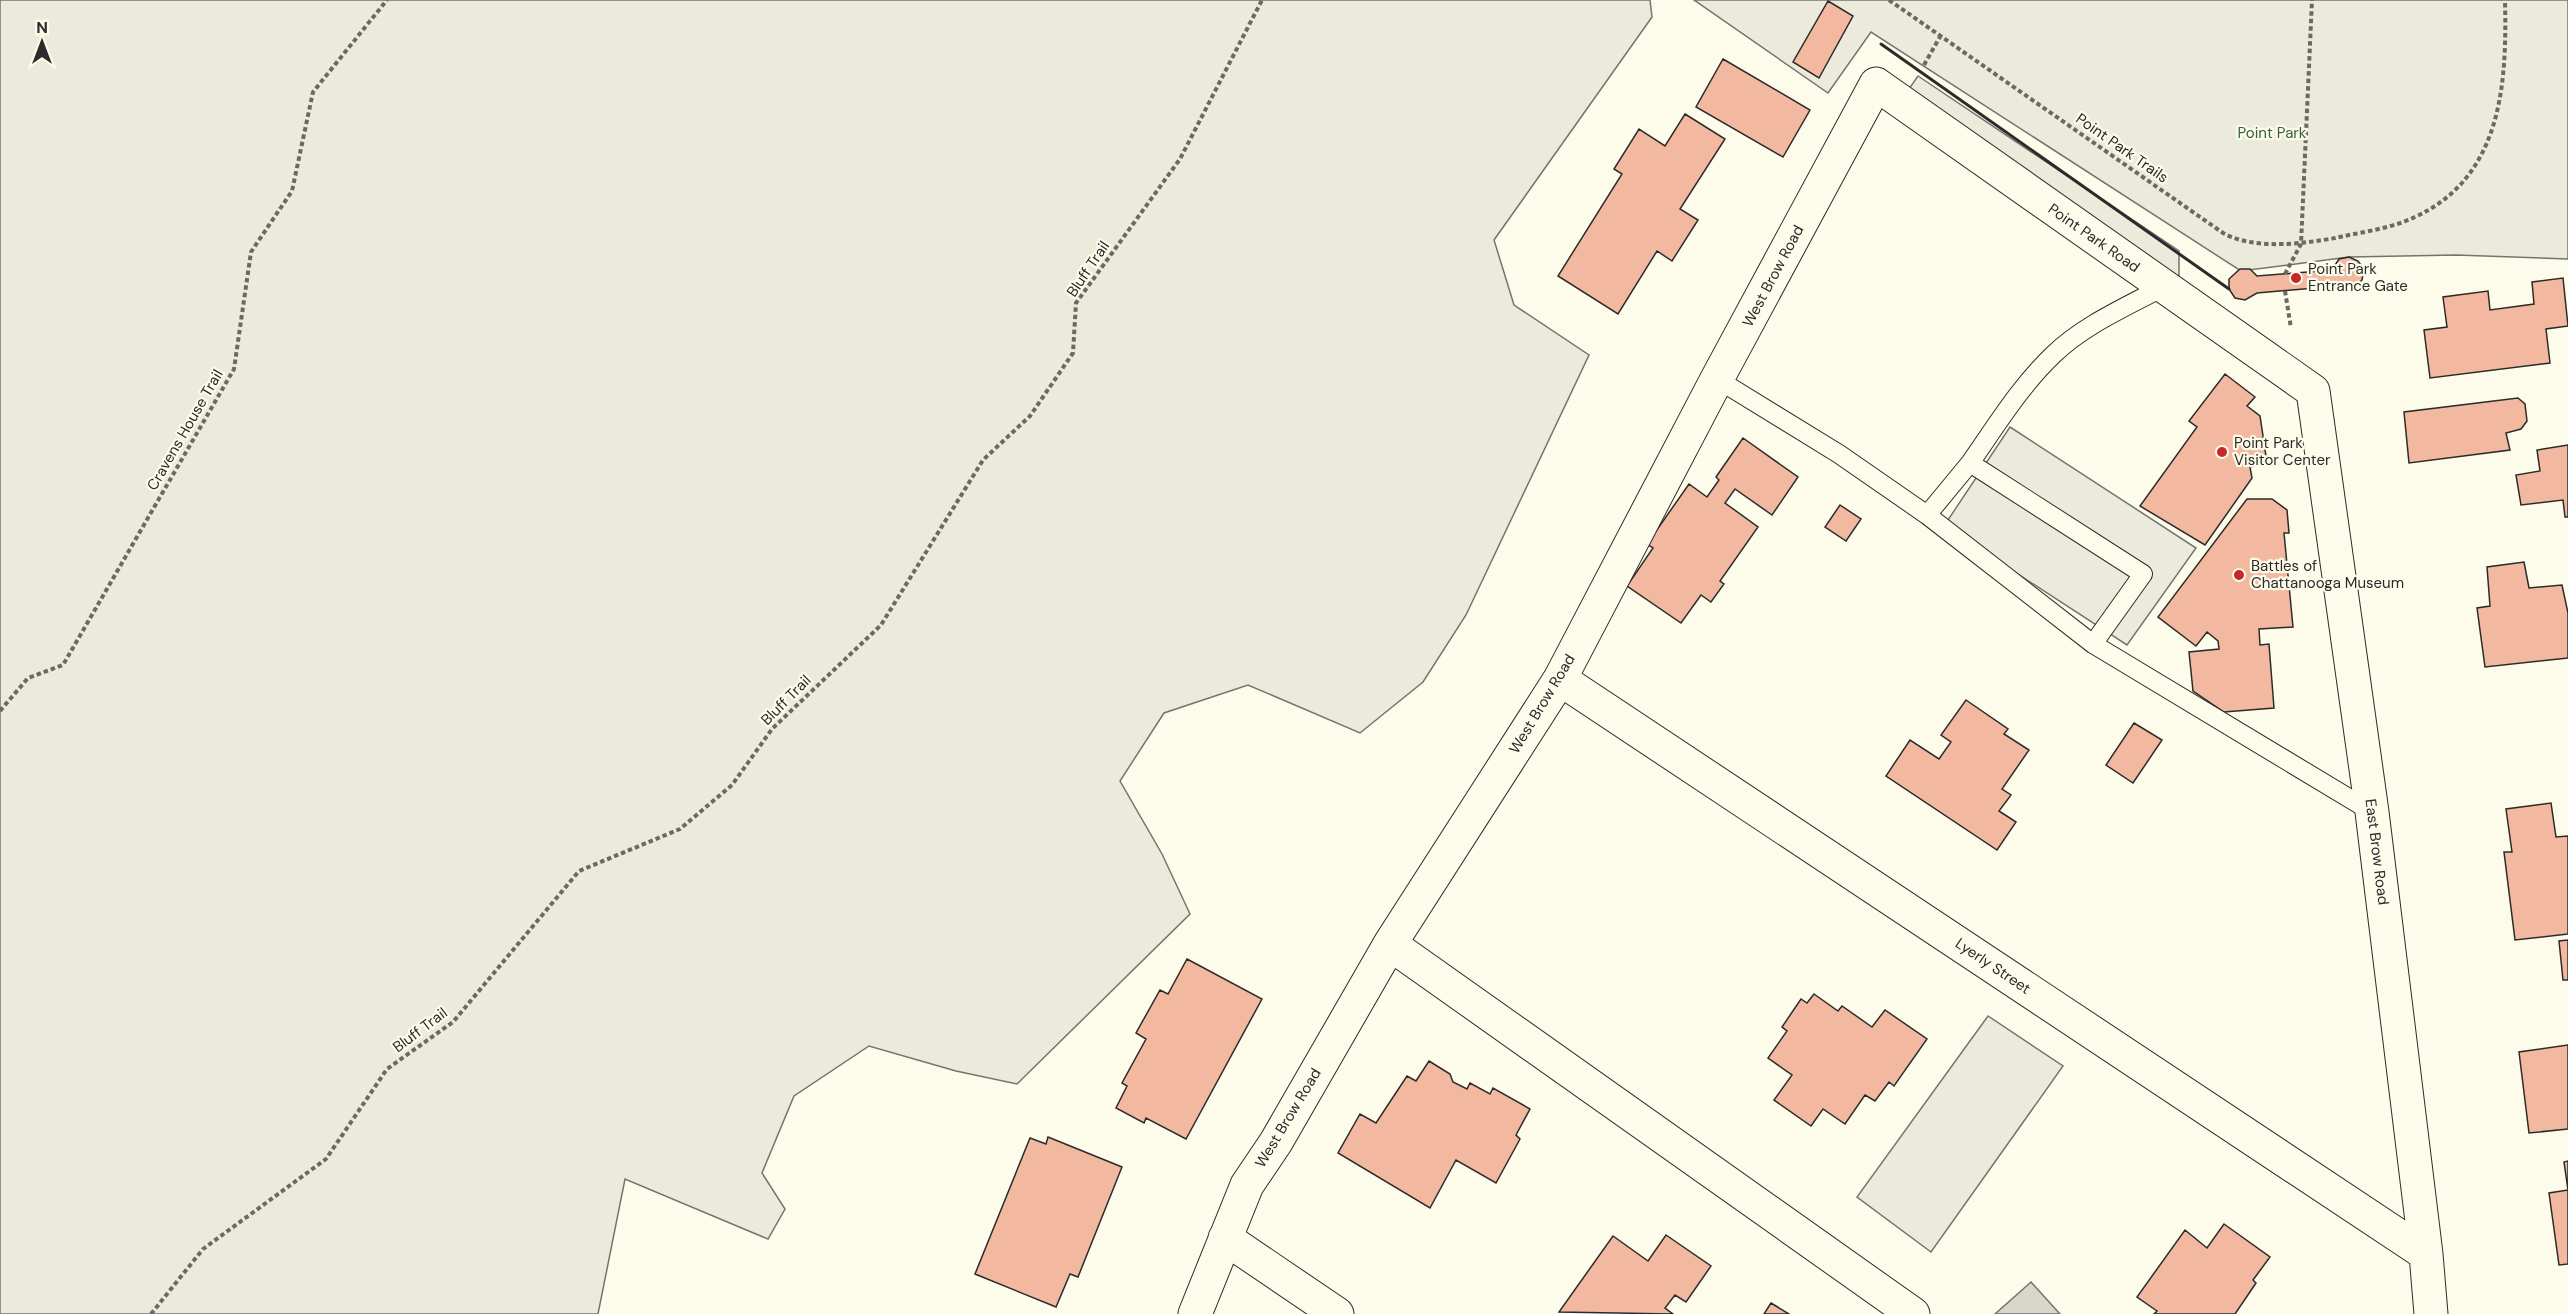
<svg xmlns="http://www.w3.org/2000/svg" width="2568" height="1314" font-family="'DM Sans',sans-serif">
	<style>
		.green { fill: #ecebdb; stroke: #74746e; stroke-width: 1.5 }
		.parking { fill: #eceadb; stroke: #74746e; stroke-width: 1.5 }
		.water { fill: #d8d7c9; stroke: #74746e; stroke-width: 1.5 }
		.building { fill: #f2b8a0; stroke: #2b2b2b; stroke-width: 1.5 }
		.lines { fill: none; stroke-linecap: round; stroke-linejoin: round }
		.service-casing { stroke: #2b2b2b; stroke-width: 20 }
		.minor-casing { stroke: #2b2b2b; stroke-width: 35 }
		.path { stroke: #6a6964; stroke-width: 4; stroke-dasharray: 4.5 3; stroke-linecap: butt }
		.service { stroke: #fdfbea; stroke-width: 18 }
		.minor { stroke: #fdfbea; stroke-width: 33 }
		.wall { stroke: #2b2b2b; stroke-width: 3 }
		.poi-dot { fill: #c62828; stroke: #fdfbea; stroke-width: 2 }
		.labels { text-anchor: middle; stroke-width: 4.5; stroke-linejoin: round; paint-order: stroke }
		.park-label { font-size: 15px; fill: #34623c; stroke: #fdfbea }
		.street-label { font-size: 15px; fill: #2b2b2b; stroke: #fdfbea }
		.poi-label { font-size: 15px; fill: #2b2b2b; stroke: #fdfbea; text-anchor: start }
	</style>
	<rect width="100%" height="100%" fill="#fdfbea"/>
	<path class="green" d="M0,0H1650L1652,17L1494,240L1514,305L1589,355L1466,615L1423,682L1360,733L1248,685L1164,713L1120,781L1162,854L1190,914L1017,1084L956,1071L869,1046L794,1096L762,1173L785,1209L768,1239L625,1179L598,1314H0Z
		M1694,0H2568V259L2456,255L2349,257L2241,271L1871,32L1828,93Z
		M1988,1016L2063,1066L1931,1252L1857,1197Z"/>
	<path class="parking" d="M1918,76L2179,251V282L1904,96Z
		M2010,427L2196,548L2127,645L1944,526Z"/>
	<path class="water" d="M2031,1282L2060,1314H1995Z"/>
	<path class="building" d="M1828,1L1853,16L1819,78L1793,62Z
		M1723,59L1810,110L1783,157L1696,107Z
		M1685,114L1725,139L1680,209L1698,220L1672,261L1657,251L1618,314L1558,276L1622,174L1614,169L1639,129L1665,146Z
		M2349,257L2358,261L2364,269L2362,280L2355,287L2349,288L2339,286L2257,293L2245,300L2235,298L2229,289V279L2240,269H2250L2257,276L2332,270L2339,259Z
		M2563,278L2568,326L2546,329L2550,363L2430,378L2424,330L2447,327L2443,297L2488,291L2490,310L2534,304L2532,282Z
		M2225,374L2255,397L2247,406L2260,416L2267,463L2250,467L2252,478L2205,545L2140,506L2197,427L2189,421Z
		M2518,398L2525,404L2527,421L2521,429L2506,433L2510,450L2409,463L2404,412Z
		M1743,438L1798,477L1772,515L1735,489L1725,503L1758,527L1720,581L1724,584L1711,602L1701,595L1681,623L1627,586L1653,548L1647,544L1689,484L1707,497L1719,480L1716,477Z
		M2568,445V517H2565L2563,500L2521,505L2516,475L2540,471L2537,450Z
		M2247,499H2272L2287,510L2289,533H2284L2293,627L2259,629L2260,645L2269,644L2274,708L2224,712L2193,691L2189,652L2219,649L2218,641L2207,632L2196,646L2158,617Z
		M1840,505L1861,519L1846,541L1825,527Z
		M2524,562L2529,588L2562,585L2568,613V658L2485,667L2477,608L2490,606L2487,567Z
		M1966,700L2008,729L2004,734L2029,750L2002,789L2011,795L1999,811L2016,822L1997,850L1886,776L1910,740L1939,759L1951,742L1941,735Z
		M2134,723L2162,740L2133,783L2106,765Z
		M2551,803L2556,837L2568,836V934L2515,940L2504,852H2512L2506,809Z
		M2568,940V980H2563L2559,941Z
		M1187,959L1262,999L1186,1139L1146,1118L1144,1123L1116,1108L1127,1086L1122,1083L1146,1039L1136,1033L1160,990L1168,994Z
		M1814,994L1838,1011L1842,1006L1872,1027L1885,1010L1927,1039L1894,1086L1889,1082L1875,1101L1865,1095L1845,1124L1823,1109L1811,1126L1774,1100L1792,1075L1768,1058L1787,1031L1782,1027L1801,999L1807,1003Z
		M2568,1045V1129L2529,1133L2519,1052Z
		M1429,1061L1450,1074L1453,1082L1467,1089L1470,1083L1490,1094L1493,1088L1530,1109L1516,1135L1520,1139L1496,1183L1456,1160L1430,1208L1338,1153L1360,1114L1376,1123L1407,1076L1416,1081Z
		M1048,1137L1122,1167L1078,1277L1070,1274L1056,1307L975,1274L1030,1138L1046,1144Z
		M2568,1161V1264L2559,1265L2549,1193L2568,1190L2564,1162Z
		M2224,1224L2270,1257L2253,1280L2256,1283L2235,1314H2154L2157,1311L2137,1297L2185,1230L2207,1248Z
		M1666,1235L1711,1266L1686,1302L1675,1295L1665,1308L1673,1314L1559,1312L1613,1236L1648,1261Z
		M1771,1303L1789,1314H1764Z"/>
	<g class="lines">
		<g class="service-casing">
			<path id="service" d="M1717,379L1839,454L1927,515L2093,644L2372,812
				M1970,463C1996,426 2021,385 2054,354C2084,325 2126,307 2163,287
				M1927,515L1970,463L2143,574L2093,644"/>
		</g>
		<g class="minor-casing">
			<path id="minor" d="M1560,679L2426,1254
				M1390,944L1913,1314
				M1225,1238L1337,1314
				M1195,1314L1247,1185L1276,1142L1390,944L1560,679L1717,379L1876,84L2313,391L2372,812L2426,1254L2431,1314"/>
		</g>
		<path class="path" d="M1889,0L2223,233C2254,250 2301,244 2335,238C2361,232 2390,229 2415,217C2502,177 2507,84 2505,0
			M1924,65L1941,35
			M2285,274L2301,244L2312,0
			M2285,291L2291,328
			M0,711L28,678L63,665L234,369L251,252L292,191L313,92L387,0
			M151,1314L203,1249L326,1159L387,1069L453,1022L579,871L680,829L732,785L772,729L881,625L983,460L1030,416L1073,353L1076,303L1180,159L1262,0"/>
		<use href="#service" class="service"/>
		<use href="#minor" class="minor"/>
		<path class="wall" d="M1881,44L2229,289"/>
	</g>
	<g class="poi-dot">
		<circle cx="2296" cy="278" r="6"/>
		<circle cx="2222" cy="452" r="6"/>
		<circle cx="2239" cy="575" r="6"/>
	</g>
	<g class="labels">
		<g class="park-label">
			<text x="2272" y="138">Point Park</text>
		</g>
		<g class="street-label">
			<text transform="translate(2122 148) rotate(35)" y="5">Point Park Trails</text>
			<text transform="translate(2094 238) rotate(35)" y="5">Point Park Road</text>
			<text transform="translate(1088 269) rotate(-56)" y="5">Bluff Trail</text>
			<text transform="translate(1773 276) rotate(-62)" y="5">West Brow Road</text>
			<text transform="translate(185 430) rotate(-60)" y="5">Cravens House Trail</text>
			<text transform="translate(786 700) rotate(-45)" y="5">Bluff Trail</text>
			<text transform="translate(1542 704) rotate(-59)" y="5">West Brow Road</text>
			<text transform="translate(2377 852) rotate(83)" y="5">East Brow Road</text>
			<text transform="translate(1993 966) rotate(34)" y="5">Lyerly Street</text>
			<text transform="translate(420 1030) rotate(-37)" y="5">Bluff Trail</text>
			<text transform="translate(1288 1118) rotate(-59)" y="5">West Brow Road</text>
		</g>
		<g class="poi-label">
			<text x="2308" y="274">Point Park<tspan x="2308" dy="17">Entrance Gate</tspan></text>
			<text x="2234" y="448">Point Park<tspan x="2234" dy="17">Visitor Center</tspan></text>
			<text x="2251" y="571">Battles of<tspan x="2251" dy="17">Chattanooga Museum</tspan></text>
		</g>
	</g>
	<g transform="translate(42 42)" stroke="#fdfbea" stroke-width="4.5" paint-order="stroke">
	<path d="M0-4.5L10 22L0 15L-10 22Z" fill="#2b2b2b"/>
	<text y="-9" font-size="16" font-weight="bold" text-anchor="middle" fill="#2b2b2b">N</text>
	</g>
</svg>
